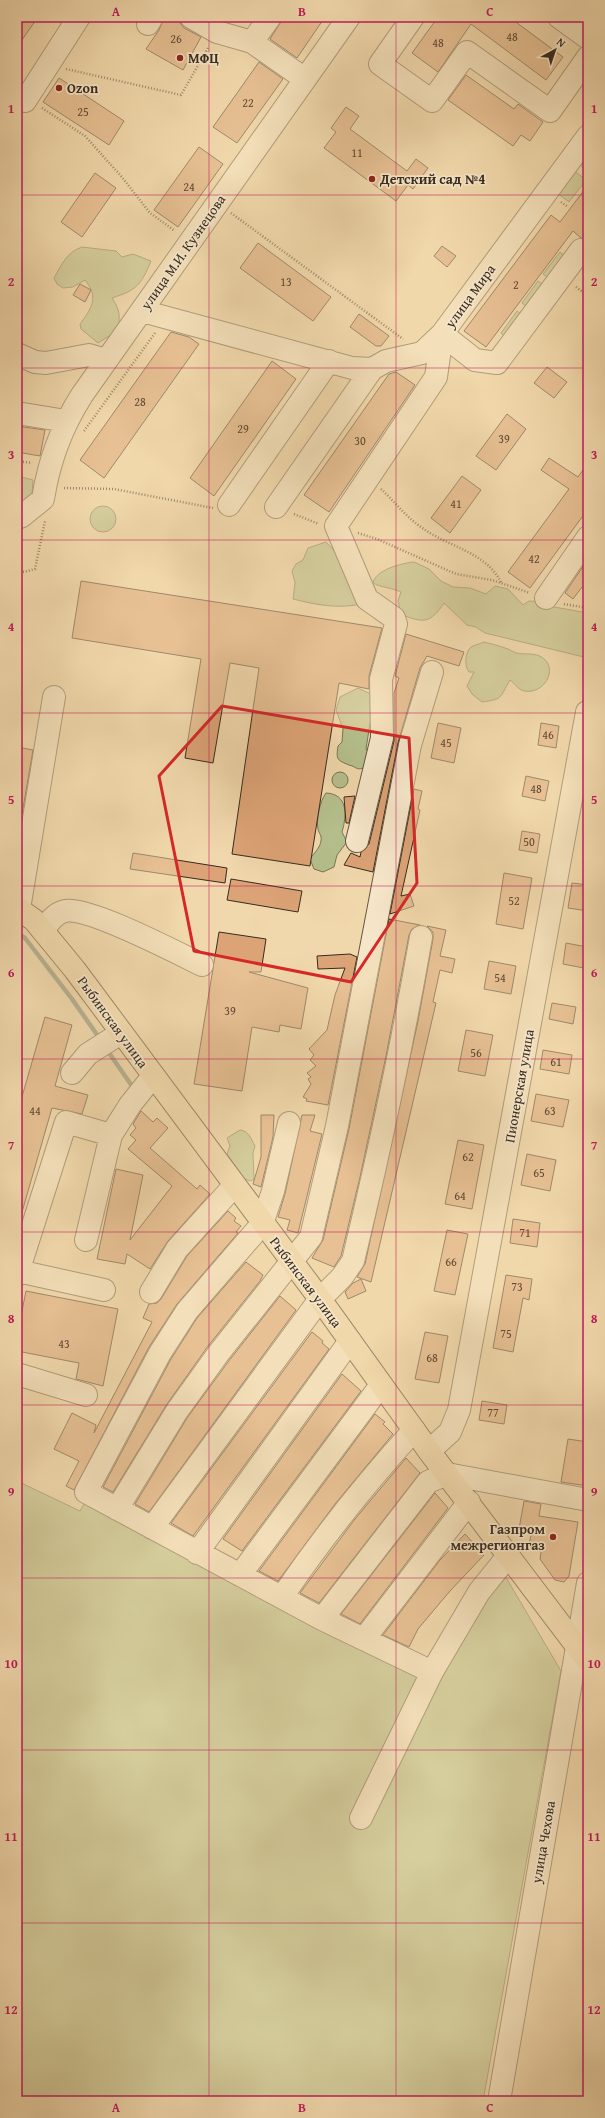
<svg xmlns="http://www.w3.org/2000/svg" width="605" height="2118" font-family="'Gentium Book Plus',serif">
	<style>
		.green { fill: #b5c08d; stroke: #767656 }
		.lines { fill: none; stroke-linecap: round; stroke-linejoin: round }
		.stream { stroke: #738172; stroke-width: 4.5 }
		.building { fill: #dca376; stroke: #382b1f }
		.minor-casing { stroke: #665642; stroke-width: 24 }
		.major-casing { stroke: #382b1f; stroke-width: 24 }
		.path { stroke: #382b1f; stroke-width: 2.5; stroke-dasharray: 1 2; stroke-linecap: butt }
		.minor { stroke: #f6e6c9; stroke-width: 22 }
		.major { stroke: #f1d8ac; stroke-width: 22 }
		.marked { fill: none; stroke: #d62828; stroke-width: 3; stroke-linejoin: round }
		.grid { fill: none; stroke: #c2185b; stroke-width: 1; stroke-opacity: 0.55 }
		.poi-dot { fill: #8f2418; stroke: #f6e6c9; stroke-width: 1.5 }
		.labels { text-anchor: middle; stroke-width: 3.5; stroke-linejoin: round; paint-order: stroke }
		.number-label { font-size: 12px; fill: #614935 }
		.poi-label { font-size: 14px; font-weight: bold; fill: #382b1f; stroke: #f6e6c9; text-anchor: start }
		.street-label { font-size: 14px; fill: #382b1f; stroke: #f6e6c9 }
		.neatline { fill: none; stroke: #c2185b; stroke-width: 1.5 }
		.grid-label { font-size: 13px; text-anchor: middle; font-weight: bold; fill: #c2185b }
	</style>
	<rect width="100%" height="100%" fill="#f1d8ac"/>
	<filter id="stains"><feTurbulence type="fractalNoise" baseFrequency=".005" numOctaves="4"/><feColorMatrix values="0 0 0 0 .2 0 0 0 0 .09 0 0 0 0 .02 0 0 0 .5 -.17"/></filter>
	<radialGradient id="worn" r=".72"><stop offset=".6" stop-color="#630" stop-opacity="0"/><stop offset="1" stop-color="#630" stop-opacity=".3"/></radialGradient>
	<path class="green" d="M588,147V171L577,163Z
		M572,169L586,180L569,202L556,192Z
		M82,247L116,251L122,257L133,254L151,261C141,285 137,290 112,298C120,310 121,317 117,331L98,343L81,329L80,324C92,308 99,297 85,280L73,287L63,288L57,284L54,278C62,264 67,252 82,247Z
		M560,252L567,258L551,280L543,274Z
		M538,281L546,287L530,309L522,303Z
		M517,311L524,317L508,339L501,333Z
		M17,476L33,480L32,494L17,507Z
		M90 519a13 13 0 1 1 26 0a13 13 0 1 1-26 0Z
		M326,542L341,558L362,604C338,609 317,605 293,599L295,583L292,571L296,564L303,560L308,548Z
		M414,562L429,569L441,581L453,587L470,588L486,594L495,586L508,589L523,605L529,601L546,602L554,607L588,613V658L485,633L476,627L467,625L444,603C431,623 423,624 401,614L398,601L401,592C393,588 379,587 373,583C375,570 402,563 414,562Z
		M484,642C492,644 500,646 508,649C511,650 513,652 516,653C525,655 535,652 543,658C559,670 543,695 524,691C519,690 514,683 510,680C499,699 503,699 482,702L472,694L467,686L474,672H469C464,666 465,652 471,647C474,645 480,644 484,642Z
		M358,688L375,696V720L370,723L366,749L371,757L367,766C356,772 358,767 349,765C337,760 336,760 338,746L342,742L343,729L336,710L340,697Z
		M332 780a8 8 0 1 1 16 0a8 8 0 1 1-16 0Z
		M326,793C348,794 347,815 342,832L347,842L337,855L334,867L323,872L314,869L310,859C314,853 320,848 321,841C322,835 319,834 318,829C316,819 320,801 326,793Z
		M240,1130C249,1131 251,1139 255,1146L253,1153L254,1179L251,1181L244,1179L227,1154L230,1146L227,1138Z
		M17,1481L80,1511L87,1499L423,1676L351,1823L365,1829L433,1682L482,1602L504,1574L561,1671L483,2101H17Z"/>
	<g class="lines">
		<path class="stream" d="M17,933L25,938L72,999L100,1039
			M107,1050L132,1086"/>
	</g>
	<path class="building" d="M17,17H38L17,47Z
		M164,17H179L180,23L184,28L201,37L183,70L146,49L159,30Z
		M284,17H325L297,58L270,39Z
		M438,17H509L563,57L546,80L471,24L438,72L412,53Z
		M259,62L283,79L237,143L213,127Z
		M466,75L514,109L518,104L543,122L530,141L521,135L513,146L448,100Z
		M59,78L124,121L109,145L43,102Z
		M346,107L359,116L350,129L407,171L416,159L428,168L413,189L408,185L396,201L324,148L336,132L331,128Z
		M199,147L223,164L178,227L154,210Z
		M95,173L116,188L82,237L61,222Z
		M588,185V240L581,238L573,231L486,347L464,331L551,215L560,222Z
		M258,243L331,297L313,321L240,268Z
		M442,246L456,256L447,267L434,256Z
		M80,284L91,290L85,302L73,295Z
		M359,314L389,336L381,346H376L350,327Z
		M171,332L189,337L199,344L104,478L80,460Z
		M272,361L296,379L214,496L190,478Z
		M547,367L567,382L554,398L534,383Z
		M396,372L415,385L329,512L304,495L389,374Z
		M507,414L526,429L496,470L476,456Z
		M17,426L45,430L40,456L17,452Z
		M549,458L578,477L588,463V509L530,588L508,572L569,489L541,470Z
		M462,476L481,490L450,533L431,518Z
		M588,559V592L582,587L573,599L565,593Z
		M81,581L382,628L369,676V689L339,683L310,866L232,854L259,668L230,663L213,763L185,758L201,659L72,638Z
		M406,634L464,652L459,666L427,656L420,668L398,743L373,872L344,865L351,853L360,857L361,852L369,844L394,741V693L399,678L395,676Z
		M438,723L461,728L454,763L431,758Z
		M541,723L559,726L556,748L538,745Z
		M17,747L33,750L20,826L17,825Z
		M526,776L549,781L545,801L522,796Z
		M414,789L422,791L418,809L420,810L401,896L410,894L414,906L390,914Z
		M355,796L349,823H346L344,797Z
		M522,831L540,834L537,853L519,850Z
		M133,853L227,868L225,883L130,869Z
		M504,873L532,878L523,929L496,924Z
		M231,879L302,891L298,912L227,900Z
		M572,883L588,885V911L568,908Z
		M389,919L420,925L412,929L409,935L386,1056L360,1177L341,1256L334,1267L312,1258L323,1240L349,1129Z
		M427,926L446,930L440,956L455,959L452,973L440,970L433,1002L436,1003L371,1282L357,1277L365,1264L418,1021L433,939V932Z
		M219,932L266,939L261,972H249L308,988L301,1029L280,1025L279,1032L252,1027L242,1091L194,1084Z
		M566,943L587,947L584,968L563,964Z
		M350,954L357,957L328,1105L306,1101L307,1099L303,1097L311,1084L308,1079L311,1077L307,1073L316,1066L310,1060L314,1055L309,1049L327,1030L335,995L345,968L318,969L317,956Z
		M489,961L516,966L511,994L484,989Z
		M552,1003L576,1007L573,1024L549,1019Z
		M45,1017L72,1025L55,1086L88,1095L82,1114L52,1108L20,1219H17V1114Z
		M466,1030L493,1035L485,1076L458,1071Z
		M543,1050L572,1055L569,1074L540,1069Z
		M536,1094L569,1100L563,1127L531,1121Z
		M141,1111L153,1122L157,1118L168,1128L150,1148L197,1189L200,1185L210,1194L168,1241L150,1269L127,1254L125,1264L97,1259L116,1169L143,1175L130,1240L172,1186L128,1149L136,1140L130,1135L136,1128L133,1124Z
		M261,1115H274L273,1137L261,1187L253,1184L261,1157Z
		M302,1115H315L310,1131L322,1134L298,1233L287,1230L290,1220L278,1217L285,1194Z
		M458,1140L484,1145L472,1209L445,1204Z
		M527,1154L556,1160L550,1191L521,1185Z
		M228,1211L236,1218L234,1221L241,1226L236,1232L238,1233L177,1304L149,1347L74,1490L66,1486L79,1461L54,1449L72,1413L96,1425L94,1433L152,1322L143,1318L149,1304L157,1303L161,1299L187,1256Z
		M513,1219L540,1223L537,1247L510,1243Z
		M447,1230L468,1234L455,1295L434,1291Z
		M246,1262L263,1275L260,1281L208,1346L167,1404L113,1492L103,1487L171,1359L197,1318Z
		M506,1275L532,1279L529,1300L523,1298L513,1352L493,1348Z
		M361,1279L366,1291L348,1299L345,1292L353,1283Z
		M26,1291L118,1309L103,1386L76,1379L79,1363L17,1351V1336Z
		M280,1296L296,1310L149,1512L135,1504L187,1418L228,1362Z
		M312,1332L323,1341L322,1343L329,1349L193,1536L171,1523Z
		M425,1332L448,1336L439,1383L415,1379Z
		M342,1374L361,1391L242,1551L223,1539Z
		M482,1401L507,1405L504,1424L479,1420Z
		M375,1414L385,1422L383,1424L393,1434L335,1504L278,1581L259,1571Z
		M568,1439L588,1442V1486L561,1482Z
		M406,1458L420,1473L319,1603L300,1593L355,1519Z
		M435,1493L448,1508L360,1624L341,1614Z
		M524,1501L541,1504L539,1516L578,1522L569,1576L564,1582L555,1580L540,1559L542,1546L529,1544L532,1531L519,1529Z
		M465,1534L484,1555L450,1591L418,1629L409,1647L383,1635L440,1560Z"/>
	<g class="lines">
		<g class="minor-casing">
			<path id="minor" d="M191,17L217,32L252,42L305,79
				M413,17L380,64L432,101L467,52L550,111L588,57
				M559,17L588,38
				M148,24L152,17
				M252,42L270,17
				M17,96L25,101L79,17
				M142,311L352,368L372,369L276,507
				M17,354L35,362L46,363L89,355L106,360
				M372,369L386,361L422,353L442,334L475,360L497,363L581,250
				M17,413L66,421
				M229,505L329,361
				M17,518L22,516L43,499C49,460 61,428 82,395L349,17
				M546,598L588,537
				M357,841L382,738L381,679L396,624L394,618L367,599L336,526L436,377L442,334L588,136
				M19,909L54,697
				M43,931C49,922 55,913 65,911C88,906 177,953 202,965
				M72,1073L88,1054L121,1033
				M289,1123L273,1191L262,1224L187,1311L160,1353L86,1492L322,1619L432,1672L479,1592L508,1556
				M86,1240L111,1135
				M18,1271L104,1290
				M17,1275L66,1122L111,1135L130,1105L153,1076
				M151,1292L177,1249L234,1186
				M17,1374L86,1395
				M429,1451L450,1432L459,1410L587,712
				M117,1509L177,1411L218,1354L311,1237L337,1126L410,745L432,672
				M152,1528L320,1299L342,1277L353,1261C379,1153 402,1046 421,937
				M197,1553L350,1341
				M240,1575L381,1385
				M282,1597C322,1538 366,1483 414,1430
				M322,1619L428,1482L447,1474L588,1500
				M364,1639L469,1502
				M361,1818L432,1672
				M499,2101L588,1583"/>
		</g>
		<g class="major-casing">
			<path id="major" d="M17,908L34,920L75,970L320,1299L429,1451L588,1661"/>
		</g>
		<path class="path" d="M66,69L181,95L208,48
			M42,108L85,136L121,176L150,213L175,231
			M561,202L568,207
			M231,213L403,339
			M576,287L588,296
			M84,431L155,333
			M17,461L32,463
			M64,488L114,489L213,508
			M381,489C394,501 406,517 421,527C449,548 486,551 502,584
			M294,514L319,524
			M358,533L377,539L456,574L492,580L530,593
			M17,571L24,572L35,569L45,521
			M564,604L588,608"/>
		<use href="#minor" class="minor"/>
		<use href="#major" class="major"/>
	</g>
	<path d="M0 0H605V2118H0ZM222,706L409,738L417,883L351,982L194,951L159,776Z" fill="#f1d8ac" fill-opacity=".55" fill-rule="evenodd"/>
	<path class="marked" d="M222,706L409,738L417,883L351,982L194,951L159,776Z"/>
	<path class="grid" d="M209,17V2101M396,17V2101M17,195H588M17,368H588M17,540H588M17,713H588M17,886H588M17,1059H588M17,1232H588M17,1405H588M17,1578H588M17,1750H588M17,1923H588"/>
	<g class="poi-dot">
		<circle cx="180" cy="58" r="4"/>
		<circle cx="59" cy="88" r="4"/>
		<circle cx="372" cy="179" r="4"/>
		<circle cx="553" cy="1537" r="4"/>
	</g>
	<g class="labels">
		<g class="number-label">
			<text x="512" y="41">48</text>
			<text x="176" y="43">26</text>
			<text x="438" y="47">48</text>
			<text x="248" y="107">22</text>
			<text x="83" y="116">25</text>
			<text x="357" y="157">11</text>
			<text x="189" y="191">24</text>
			<text x="286" y="286">13</text>
			<text x="516" y="289">2</text>
			<text x="140" y="406">28</text>
			<text x="243" y="433">29</text>
			<text x="504" y="443">39</text>
			<text x="360" y="445">30</text>
			<text x="456" y="508">41</text>
			<text x="534" y="563">42</text>
			<text x="548" y="739">46</text>
			<text x="446" y="747">45</text>
			<text x="536" y="793">48</text>
			<text x="529" y="846">50</text>
			<text x="514" y="905">52</text>
			<text x="500" y="982">54</text>
			<text x="230" y="1015">39</text>
			<text x="476" y="1057">56</text>
			<text x="556" y="1066">61</text>
			<text x="35" y="1115">44</text>
			<text x="550" y="1115">63</text>
			<text x="468" y="1161">62</text>
			<text x="539" y="1177">65</text>
			<text x="460" y="1200">64</text>
			<text x="525" y="1237">71</text>
			<text x="451" y="1266">66</text>
			<text x="517" y="1291">73</text>
			<text x="506" y="1338">75</text>
			<text x="64" y="1348">43</text>
			<text x="432" y="1362">68</text>
			<text x="493" y="1417">77</text>
		</g>
		<g class="poi-label">
			<text x="188" y="63">МФЦ</text>
			<text x="67" y="93">Ozon</text>
			<text x="380" y="184">Детский сад №4</text>
			<text x="545" y="1534" text-anchor="end">Газпром<tspan x="545" dy="16">межрегионгаз</tspan></text>
		</g>
		<g class="street-label">
			<text transform="translate(183 252) rotate(-55)" y="5">улица М.И. Кузнецова</text>
			<text transform="translate(470 296) rotate(-54)" y="5">улица Мира</text>
			<text transform="translate(113 1022) rotate(54)" y="5">Рыбинская улица</text>
			<text transform="translate(519 1086) rotate(-80)" y="5">Пионерская улица</text>
			<text transform="translate(306 1282) rotate(53)" y="5">Рыбинская улица</text>
			<text transform="translate(543 1842) rotate(-80)" y="5">улица Чехова</text>
		</g>
	</g>
	<rect width="605" height="2118" fill="none" stroke="#f1d8ac" stroke-width="44"/>
	<g transform="translate(555 50) rotate(40)" stroke="#f6e6c9" stroke-width="3" paint-order="stroke">
	<path d="M0-3L7 15L0 10L-7 15Z" fill="#382b1f"/>
	<text y="-6" font-size="11" font-weight="bold" text-anchor="middle" fill="#382b1f">N</text>
	</g>
	<rect x="22" y="22" width="561" height="2074" class="neatline"/>
	<g class="grid-label">
		<text x="116" y="16">A</text>
		<text x="302" y="16">B</text>
		<text x="490" y="16">C</text>
		<text x="11" y="113">1</text>
		<text x="594" y="113">1</text>
		<text x="11" y="286">2</text>
		<text x="594" y="286">2</text>
		<text x="11" y="459">3</text>
		<text x="594" y="459">3</text>
		<text x="11" y="631">4</text>
		<text x="594" y="631">4</text>
		<text x="11" y="804">5</text>
		<text x="594" y="804">5</text>
		<text x="11" y="977">6</text>
		<text x="594" y="977">6</text>
		<text x="11" y="1150">7</text>
		<text x="594" y="1150">7</text>
		<text x="11" y="1323">8</text>
		<text x="594" y="1323">8</text>
		<text x="11" y="1496">9</text>
		<text x="594" y="1496">9</text>
		<text x="11" y="1668">10</text>
		<text x="594" y="1668">10</text>
		<text x="11" y="1841">11</text>
		<text x="594" y="1841">11</text>
		<text x="11" y="2014">12</text>
		<text x="594" y="2014">12</text>
		<text x="116" y="2112">A</text>
		<text x="302" y="2112">B</text>
		<text x="490" y="2112">C</text>
	</g>
	<rect width="100%" height="100%" filter="url(#stains)"/>
	<rect width="100%" height="100%" fill="url(#worn)"/>
</svg>
